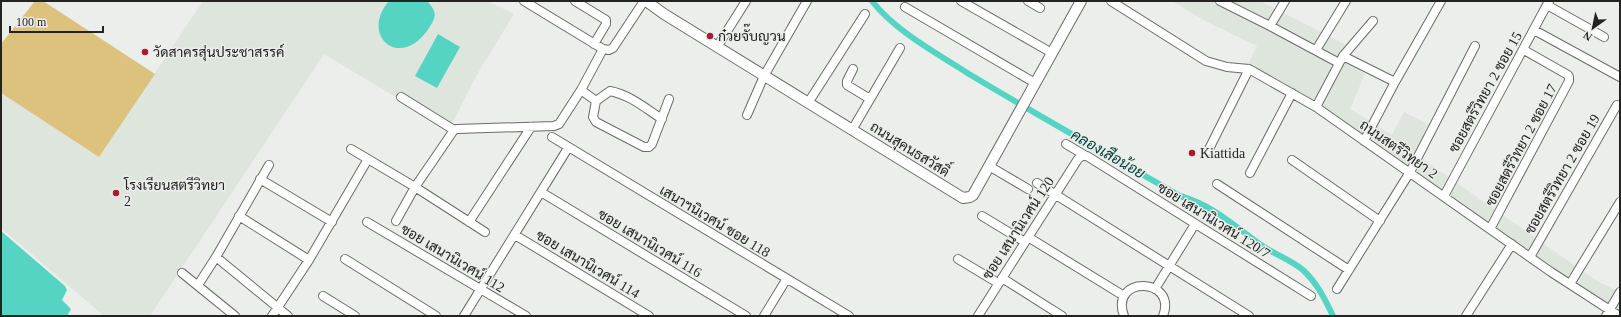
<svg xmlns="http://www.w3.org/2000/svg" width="1621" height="317" font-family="'Times New Roman',Sarabun,serif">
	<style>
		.built { fill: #dee5dc }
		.green { fill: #dcc27d }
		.water { fill: #56d4c3 }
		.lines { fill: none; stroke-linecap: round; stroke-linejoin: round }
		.canal { stroke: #56d4c3; stroke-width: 6 }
		.minor-casing { stroke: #6a6c69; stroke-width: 10 }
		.major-casing { stroke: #6a6c69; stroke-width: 12 }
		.minor { stroke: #fff; stroke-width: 8 }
		.major { stroke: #fff; stroke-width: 10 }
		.poi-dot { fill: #ad1833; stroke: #eceeeb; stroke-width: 1.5 }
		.labels { text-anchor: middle; stroke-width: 3; stroke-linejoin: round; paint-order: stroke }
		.poi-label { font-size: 14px; fill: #232322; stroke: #eceeeb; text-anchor: start }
		.street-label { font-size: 14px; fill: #232322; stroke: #eceeeb }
		.water-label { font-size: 15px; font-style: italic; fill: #06413b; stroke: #eceeeb }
	</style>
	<rect width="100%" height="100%" fill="#eceeeb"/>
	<path class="built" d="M203,1H487L514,14L479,71L449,129L324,54L150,316H104L1,228V93L99,157Z
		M1172,1H1260L1354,49L1346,62L1365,74L1350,109L1392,135L1404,112L1428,124L1414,153L1597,281L1620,292V312L1576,284L1354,129L1248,64L1257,46L1205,21Z"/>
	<path class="green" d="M35,1H43L155,74L99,157L1,93V44Z"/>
	<path class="water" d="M389,1H427C437,12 437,16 429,28C400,72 359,35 389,1Z
		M438,34L460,47L437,88L415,76Z
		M1,231L65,286L67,290L62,300L71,309L67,316H1Z"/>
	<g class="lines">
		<path class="canal" d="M872,1C895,31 938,54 969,74C1039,116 1110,156 1180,196C1214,206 1233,225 1261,245C1274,254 1291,260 1303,270C1317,283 1325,299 1333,316"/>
		<g class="minor-casing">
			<path id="minor" d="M524,1L603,49L609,50L613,48L644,1
				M575,1L606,20V24L594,44
				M961,1L1052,53
				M1028,1L1040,8
				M1111,1L1206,61L1227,67L1249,69L1316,107L1551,272L1619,316
				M1220,1L1270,26L1339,63
				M1547,5L1604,37
				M905,7L1035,83
				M1270,26L1285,1
				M1534,30L1620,77
				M717,47L746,1
				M1316,50L1346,1
				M1343,56L1395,82
				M853,69L847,81V85L870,99
				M581,90L596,101L593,117L596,122L644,147H649L652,144L669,99
				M401,97L454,130
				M596,101L610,91C630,95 645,108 662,119
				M808,103L865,14
				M1316,107L1343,56L1373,21
				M747,115L764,76L807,1
				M852,130L900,48
				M552,137L849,316
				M1364,141L1395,82L1441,1
				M1066,144L1086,156
				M351,149L415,187L485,232
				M1208,151L1249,69
				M1292,160L1380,221
				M989,166L1028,189
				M1250,173L1292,93
				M260,179L332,222
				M1037,183L1249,316
				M1217,184L1349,270
				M541,192L746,316
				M1444,196L1549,1
				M239,216L309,260
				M982,216L1025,242
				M396,221L415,187L454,130L457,129L554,126L559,124L581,90L603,49
				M367,222L526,316
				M469,222L531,127
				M1490,229L1569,81V77L1568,75L1524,50
				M515,235L649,316
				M1028,237L1124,296
				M216,257L288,316
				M1530,257L1617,105
				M345,259L436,316
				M958,259L998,283
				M182,273L235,316
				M1002,278L1062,316
				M1570,284L1620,202
				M198,285L216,257L269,165
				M1155,289L1195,224
				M1337,289L1410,172L1475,46
				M323,296L355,316
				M272,316L309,260L368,159
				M464,316L568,148
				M764,316L786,280
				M978,316L1078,159L1082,156H1087L1311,296
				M1124,316C1109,275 1178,277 1163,316
				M1466,316L1512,244
				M1606,316L1620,292"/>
		</g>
		<g class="major-casing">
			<path id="major" d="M646,1L664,14L963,198L970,197L973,195L1081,1"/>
		</g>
		<use href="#minor" class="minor"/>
		<use href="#major" class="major"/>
	</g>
	<g class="poi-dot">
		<circle cx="710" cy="36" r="4"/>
		<circle cx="145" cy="52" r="4"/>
		<circle cx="1192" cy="153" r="4"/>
		<circle cx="116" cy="193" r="4"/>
	</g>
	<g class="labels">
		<g class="poi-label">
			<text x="718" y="41">ก๋วยจั๊บญวน</text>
			<text x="153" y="57">วัดสาครสุ่นประชาสรรค์</text>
			<text x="1200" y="158">Kiattida</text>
			<text x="124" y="190">โรงเรียนสตรีวิทยา<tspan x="124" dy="16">2</tspan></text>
		</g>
		<g class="street-label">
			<text transform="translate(1485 92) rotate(-61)" y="5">ซอยสตรีวิทยา 2 ซอย 15</text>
			<text transform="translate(1521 145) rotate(-62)" y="5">ซอยสตรีวิทยา 2 ซอย 17</text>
			<text transform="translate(910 149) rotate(32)" y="5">ถนนสุคนธสวัสดิ์</text>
			<text transform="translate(1399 149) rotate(35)" y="5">ถนนสตรีวิทยา 2</text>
			<text transform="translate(1562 174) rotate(-60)" y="5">ซอยสตรีวิทยา 2 ซอย 19</text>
			<text transform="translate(1214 220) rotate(32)" y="5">ซอย เสนานิเวศน์ 120/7</text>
			<text transform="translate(715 221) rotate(31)" y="5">เสนาฯนิเวศน์ ซอย 118</text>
			<text transform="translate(1018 228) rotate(-57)" y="5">ซอย เสนานิเวศน์ 120</text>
			<text transform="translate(650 243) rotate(31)" y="5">ซอย เสนานิเวศน์ 116</text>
			<text transform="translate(453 258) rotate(31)" y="5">ซอย เสนานิเวศน์ 112</text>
			<text transform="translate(588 264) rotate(31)" y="5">ซอย เสนานิเวศน์ 114</text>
		</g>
		<g class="water-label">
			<text transform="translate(1108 154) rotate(30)" y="5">คลองเสือน้อย</text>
		</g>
	</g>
	<rect width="1621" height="317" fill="none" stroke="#232322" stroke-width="4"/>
	<g transform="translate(1593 28) rotate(213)" stroke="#eceeeb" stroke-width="3" paint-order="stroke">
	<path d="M0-3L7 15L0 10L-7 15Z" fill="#232322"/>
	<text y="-6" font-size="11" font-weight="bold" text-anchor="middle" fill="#232322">N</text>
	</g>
	<path d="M10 26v6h93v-6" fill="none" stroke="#232322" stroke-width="2"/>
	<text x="16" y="26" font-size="12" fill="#232322" stroke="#eceeeb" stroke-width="3" paint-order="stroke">100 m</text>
</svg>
